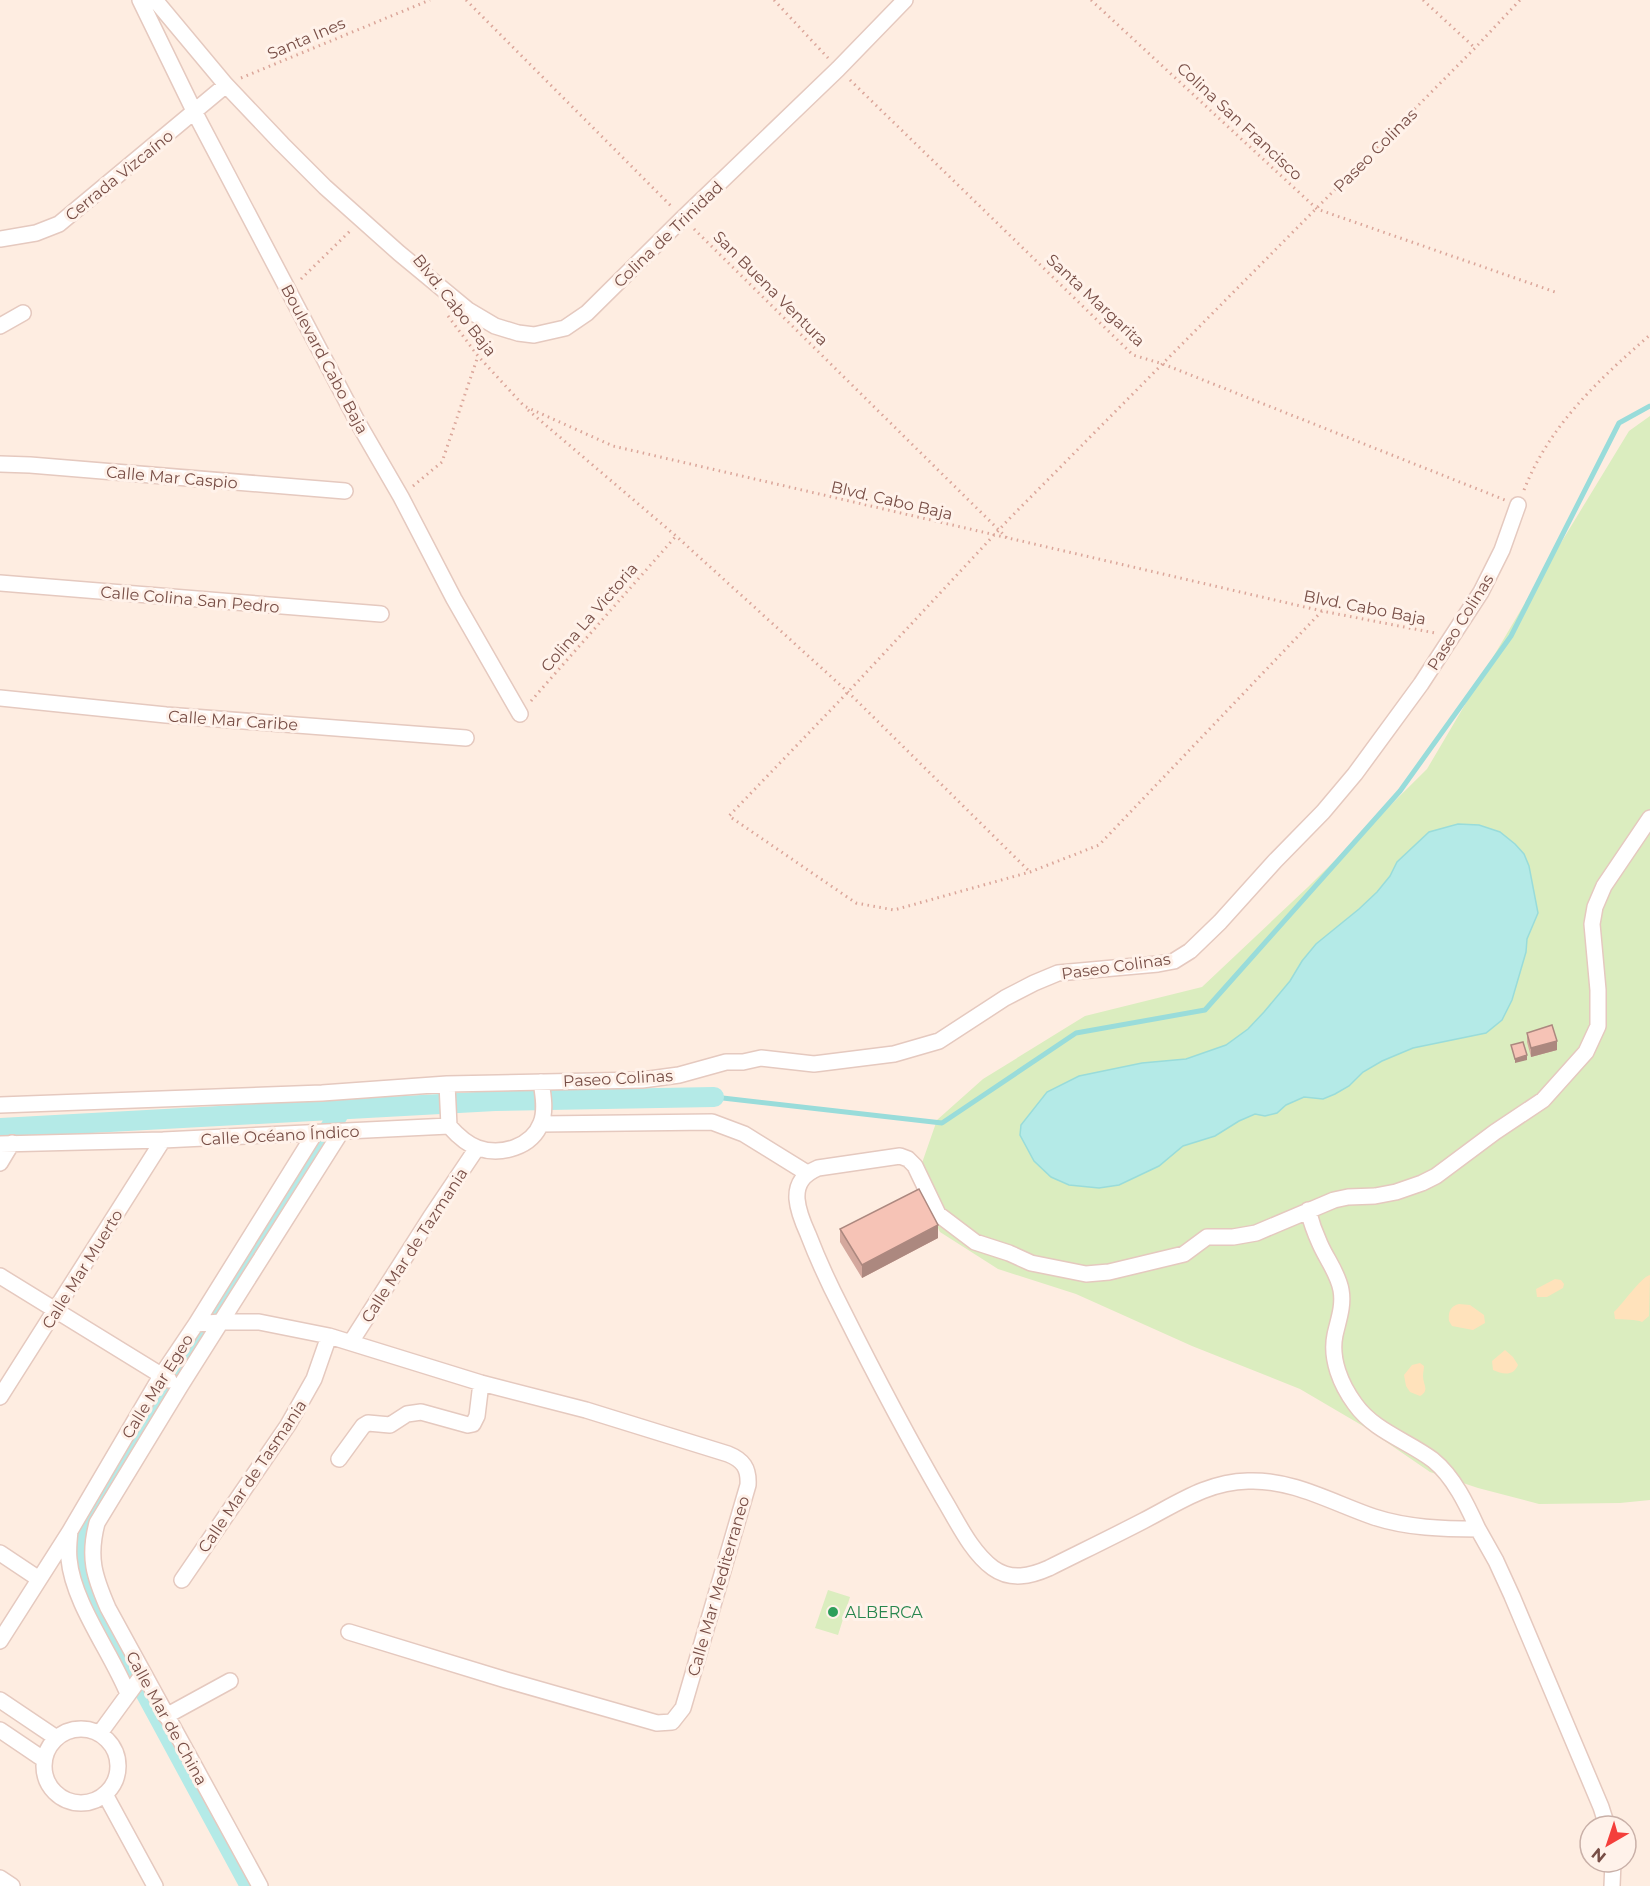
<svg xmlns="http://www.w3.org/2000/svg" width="1650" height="1886" font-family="Montserrat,sans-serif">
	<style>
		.green { fill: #dbedbf }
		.sand { fill: #ffe2bb }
		.water { fill: #b4eae7; stroke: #99dcda; stroke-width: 1.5 }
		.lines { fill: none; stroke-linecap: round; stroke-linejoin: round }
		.stream { stroke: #99dcda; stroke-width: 5 }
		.canal { stroke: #b4eae7; stroke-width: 20 }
		.street-casing { stroke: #e5c9bf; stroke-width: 18 }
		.path { stroke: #dba69a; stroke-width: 3; stroke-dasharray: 1.5 4.5; stroke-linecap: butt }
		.street { stroke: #fff; stroke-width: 15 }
		.wall { fill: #d4a89d }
		.shaded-wall { fill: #ac887f }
		.building { fill: #f6c3b6; stroke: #ac887f; stroke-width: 1.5 }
		.leisure-dot { fill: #2e9e5b; stroke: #fff2ea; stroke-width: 2 }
		.labels { text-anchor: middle; stroke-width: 6; stroke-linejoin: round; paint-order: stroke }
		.street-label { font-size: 16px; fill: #784e46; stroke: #fff2ea }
		.leisure-label { font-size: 16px; fill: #27864d; stroke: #fff2ea; text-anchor: start }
	</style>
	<rect width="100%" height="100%" fill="#feede1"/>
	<path class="green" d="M1650,416V1500L1620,1503L1539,1504L1478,1488L1430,1472L1363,1426L1300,1389L1192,1346L1076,1294L998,1269L940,1232L919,1189L922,1163L937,1120L983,1079L1085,1016L1202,987L1308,887L1427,769L1545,569L1629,431Z
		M828,1590L850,1597L838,1635L815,1628Z"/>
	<path class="sand" d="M1650,1275L1649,1316L1642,1322C1637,1319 1622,1320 1615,1319L1614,1312C1623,1304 1640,1278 1650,1275Z
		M1555,1279L1561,1280L1564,1284L1563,1288L1547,1297H1537L1536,1289Z
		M1459,1304L1470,1305L1484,1315L1485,1323L1473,1330L1452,1326L1449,1321C1448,1313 1450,1306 1459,1304Z
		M1505,1350L1513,1357L1518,1365C1513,1377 1502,1374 1493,1370L1492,1361Z
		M1420,1363L1424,1366C1424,1369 1423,1372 1423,1376C1423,1385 1430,1390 1420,1396L1410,1392L1406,1386L1404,1375L1412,1365Z"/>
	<path class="water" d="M1458,824L1479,825L1500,832L1515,844L1524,854L1529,866L1538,913L1527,939L1526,952L1512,1000L1502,1020L1486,1033L1413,1048L1382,1061L1363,1072L1349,1086L1335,1094L1323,1099L1304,1097L1286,1105L1277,1113L1265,1116L1255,1114L1239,1121L1215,1136L1183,1146L1159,1166L1119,1185L1099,1188L1069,1185L1051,1177L1034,1161L1020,1135L1021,1125L1047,1092L1079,1076L1142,1063L1186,1059L1226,1045L1248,1029L1264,1012L1290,981L1302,961L1316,944L1359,909L1377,892L1390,876L1397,862L1429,832Z"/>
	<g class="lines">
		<path class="stream" d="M714,1097L942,1123L1076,1033L1205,1010L1400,791L1511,636L1619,423L1650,406"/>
		<path class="canal" d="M0,1128L495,1101L714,1097
			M250,1886L94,1598L83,1560L87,1524L341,1110"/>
		<g class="street-casing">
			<path id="street" d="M140,0L195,113L357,421L401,497L454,599L520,714
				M155,0L226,85L282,144L325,187L399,253L468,310L495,326L518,333L534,335L565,328L587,313L683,218L838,69L905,0
				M0,239L36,233L59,224L226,85
				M0,326L23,313
				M0,464L30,465L345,491
				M0,583L381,614
				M0,698L166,715L466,738
				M447,1084L449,1126
				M0,1105L322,1093L447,1084L642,1080L679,1075L726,1062H743L761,1058L814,1064L894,1054L939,1041L1005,998L1034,983L1058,973L1158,964L1174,961L1190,951L1220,922L1275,861L1323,812L1355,774L1421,684L1481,592L1502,550L1518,505
				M541,1124L712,1122L744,1134L807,1173
				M0,1144L163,1140L449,1126C457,1135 466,1144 478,1148C501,1156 532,1147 541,1123C546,1111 543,1094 541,1082
				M0,1163L12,1143
				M1308,1210C1311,1222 1315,1233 1320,1244C1327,1260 1338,1273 1341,1290C1344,1306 1338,1321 1335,1335C1330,1359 1341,1385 1355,1404C1374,1431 1408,1441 1433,1460C1454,1477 1467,1505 1478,1529C1443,1529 1408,1528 1374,1517C1333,1503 1292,1479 1248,1481C1207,1482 1178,1503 1143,1521C1112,1537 1081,1552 1049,1568C1031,1576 1011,1581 993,1568C971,1552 957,1521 943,1498C907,1436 874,1373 842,1309C829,1284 818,1260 808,1234C803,1223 798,1211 797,1199C796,1183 804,1174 818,1168L900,1156L908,1159L915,1166L938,1214L975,1242L1009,1253L1031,1263L1086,1274L1109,1272L1184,1254L1207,1237H1233L1256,1233L1334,1200L1348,1197L1375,1196L1396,1192L1422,1183L1436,1176L1495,1132L1543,1100L1586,1052L1598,1026V990L1592,924L1595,907L1604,886L1650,818
				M0,1276L169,1380
				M196,1324L220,1322H259L329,1336L481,1383L586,1410L728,1454C743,1460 749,1468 748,1485L683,1708L672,1722L657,1723L506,1680L349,1632
				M351,1342L430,1218L477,1148
				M0,1397L163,1140
				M339,1459L363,1426L368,1423L390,1425L407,1414L421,1412L468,1425L473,1424L477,1416L481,1383
				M1478,1529L1496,1561L1512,1596L1601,1807L1607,1826
				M70,1531C69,1540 68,1550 69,1559C73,1603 111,1652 128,1694
				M0,1553L39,1579
				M182,1580L288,1425L314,1379L329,1336
				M0,1641L70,1531L161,1376L196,1324L315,1133
				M0,1700L55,1737
				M166,1716L230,1681
				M44 1766a37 37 0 1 1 74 0a37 37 0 1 1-74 0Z
				M0,1730L43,1759
				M100,1733L143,1674
				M106,1796L155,1886
				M0,1878L12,1886
				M260,1886L108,1608C94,1576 88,1557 97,1523L181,1385L341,1132
				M1612,1886L1613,1862"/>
		</g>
		<path class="path" d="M466,0L672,207
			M774,0L828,58
			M1091,0L1317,209L1558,293
			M1423,0L1475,48
			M241,78L430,0
			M850,80L1133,355L1163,364L1505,500
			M694,229L1007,538
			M301,279L350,231
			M448,316L478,356L524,406L613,446L1322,611L1435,633
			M528,410L676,536L848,692L1030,872
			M413,486L442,462L478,356
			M1524,490C1549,426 1599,379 1650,335
			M1322,611L1099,845L1030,872L894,910L856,903L729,816L848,692L1009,519L1475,48L1520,0
			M531,701L676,536"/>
		<use href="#street" class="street"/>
	</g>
	<path class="wall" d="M1527,1033L1557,1050L1531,1057L1527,1042Z
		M840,1229L938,1238L862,1278L840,1242Z"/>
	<path class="shaded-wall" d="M1557,1041V1050L1531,1057V1048Z
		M1527,1055V1060L1515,1063V1059Z
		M938,1225V1238L862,1278V1265Z"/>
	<path class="building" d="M1552,1025L1557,1041L1531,1048L1527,1033Z
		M1523,1042L1527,1055L1515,1059L1511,1045Z
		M919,1189L938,1225L862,1265L840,1229Z"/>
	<circle class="leisure-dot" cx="833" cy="1612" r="6"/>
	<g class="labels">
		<g class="street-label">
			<text transform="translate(306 38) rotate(-23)" y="6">Santa Ines</text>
			<text transform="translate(1240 121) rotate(43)" y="6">Colina San Francisco</text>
			<text transform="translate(1375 150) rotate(-45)" y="6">Paseo Colinas</text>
			<text transform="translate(119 175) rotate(-39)" y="6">Cerrada Vizcaíno</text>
			<text transform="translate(668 234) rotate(-44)" y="6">Colina de Trinidad</text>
			<text transform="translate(771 288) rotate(45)" y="6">San Buena Ventura</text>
			<text transform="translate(1096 300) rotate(43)" y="6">Santa Margarita</text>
			<text transform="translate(455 305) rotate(52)" y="6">Blvd. Cabo Baja</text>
			<text transform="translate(325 359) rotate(62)" y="6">Boulevard Cabo Baja</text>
			<text transform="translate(172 477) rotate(5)" y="6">Calle Mar Caspio</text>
			<text transform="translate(892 500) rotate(13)" y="6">Blvd. Cabo Baja</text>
			<text transform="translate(190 599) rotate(5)" y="6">Calle Colina San Pedro</text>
			<text transform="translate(1365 607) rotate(11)" y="6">Blvd. Cabo Baja</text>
			<text transform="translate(589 617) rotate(-49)" y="6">Colina La Victoria</text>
			<text transform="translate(1460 622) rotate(-58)" y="6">Paseo Colinas</text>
			<text transform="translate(233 720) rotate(4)" y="6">Calle Mar Caribe</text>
			<text transform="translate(1116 966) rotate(-8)" y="6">Paseo Colinas</text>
			<text transform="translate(618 1078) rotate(-3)" y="6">Paseo Colinas</text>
			<text transform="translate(280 1135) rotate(-3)" y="6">Calle Océano Índico</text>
			<text transform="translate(414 1245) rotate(-57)" y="6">Calle Mar de Tazmania</text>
			<text transform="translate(82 1269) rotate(-58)" y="6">Calle Mar Muerto</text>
			<text transform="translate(157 1386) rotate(-58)" y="6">Calle Mar Egeo</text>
			<text transform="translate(252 1476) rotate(-56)" y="6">Calle Mar de Tasmania</text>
			<text transform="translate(718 1586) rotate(-74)" y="6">Calle Mar Mediterraneo</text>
			<text transform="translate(167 1718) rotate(61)" y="6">Calle Mar de China</text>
		</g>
		<g class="leisure-label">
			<text x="845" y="1618">ALBERCA</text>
		</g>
	</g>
	<g transform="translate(1608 1844) rotate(219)"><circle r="28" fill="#fff2ea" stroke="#c9b0a8" stroke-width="1.5"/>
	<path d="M0-4.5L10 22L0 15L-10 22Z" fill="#f43f3b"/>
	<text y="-9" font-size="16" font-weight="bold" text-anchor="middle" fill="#784e46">N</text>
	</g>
</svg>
